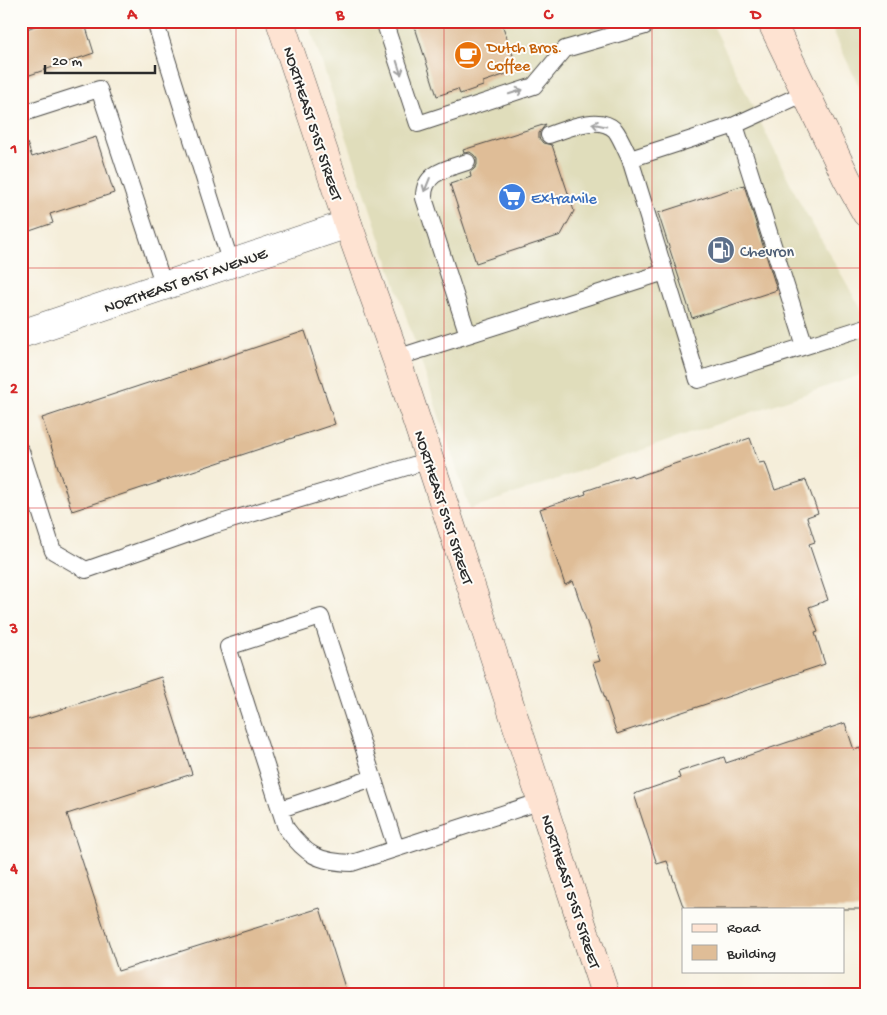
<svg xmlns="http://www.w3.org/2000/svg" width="887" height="1015" font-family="'Gochi Hand',sans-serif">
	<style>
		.built { fill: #e0ddbb }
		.building { fill: #dfbd97 }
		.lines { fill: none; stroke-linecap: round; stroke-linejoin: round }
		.lane-casing { stroke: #494845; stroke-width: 18 }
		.street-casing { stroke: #494845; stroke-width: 29 }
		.secondary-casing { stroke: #494845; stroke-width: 29 }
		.lane { stroke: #fff; stroke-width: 16 }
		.street { stroke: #fff; stroke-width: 28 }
		.secondary { stroke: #fee3d2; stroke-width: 28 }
		.oneway { stroke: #a0a0a0 }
		.grid { fill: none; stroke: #d62828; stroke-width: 1; stroke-opacity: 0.55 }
		.labels { text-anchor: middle; stroke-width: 4; stroke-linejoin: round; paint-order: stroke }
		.food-label { font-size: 16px; fill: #c56008; stroke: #fdfcf7; text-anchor: start }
		.street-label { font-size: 16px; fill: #2b2b2b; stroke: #fdfcf7 }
		.shop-label { font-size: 16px; fill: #366cbe; stroke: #fdfcf7; text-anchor: start }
		.service-label { font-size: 16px; fill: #4e5e75; stroke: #fdfcf7; text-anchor: start }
		.neatline { fill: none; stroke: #d62828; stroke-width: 2 }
		.grid-label { font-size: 16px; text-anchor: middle; font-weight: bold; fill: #d62828 }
	</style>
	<rect width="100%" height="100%" fill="#fdfcf7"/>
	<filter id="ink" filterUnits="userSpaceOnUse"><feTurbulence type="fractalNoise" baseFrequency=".02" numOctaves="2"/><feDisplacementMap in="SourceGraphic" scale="10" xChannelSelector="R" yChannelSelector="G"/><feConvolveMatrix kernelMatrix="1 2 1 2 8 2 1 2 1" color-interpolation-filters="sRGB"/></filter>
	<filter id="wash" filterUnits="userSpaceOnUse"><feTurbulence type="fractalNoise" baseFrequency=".0096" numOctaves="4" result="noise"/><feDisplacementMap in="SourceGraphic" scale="20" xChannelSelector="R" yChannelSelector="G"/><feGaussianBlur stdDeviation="1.12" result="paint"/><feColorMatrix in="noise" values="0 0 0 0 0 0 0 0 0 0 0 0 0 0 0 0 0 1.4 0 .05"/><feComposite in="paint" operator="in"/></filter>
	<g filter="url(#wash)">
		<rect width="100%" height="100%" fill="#f5eeda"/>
		<path class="built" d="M308,21H711L800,203L866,317V373L470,509Z
			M829,21H866V101L845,57Z"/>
		<g id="blocks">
			<path class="building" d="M49,21H84L94,53L21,78V31Z
				M413,21H501L518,70L483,82V86L460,94L458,89L437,96Z
				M546,124L539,133V138L543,143L552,145L574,211L561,235L476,263L450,184L471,177L470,172L474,169L477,165V159L474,155L470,152L464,153L463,150Z
				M96,137L114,193L50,214L53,223L21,234V144L27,143L32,157Z
				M744,185L777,290L692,318L658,213Z
				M305,331L335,424L72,511L42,418Z
				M750,438L759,463L765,462L775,490L806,480L818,513L807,517L815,542L809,544L828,600L809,607L818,632L815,633L825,664L617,734L593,663L600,661L573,581L565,585L540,509L586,494L585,491L632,475L633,478Z
				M161,677L192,774L67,814L118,971L320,908L347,994H21V722Z
				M845,723L854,750L860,748L866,766V909H684L667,861L657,864L634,794L680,778L678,772L724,757L726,763Z"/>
		</g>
	</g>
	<g filter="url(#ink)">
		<use href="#blocks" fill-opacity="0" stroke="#494845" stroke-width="1"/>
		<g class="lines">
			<g class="lane-casing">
				<path id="lane" d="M155,21L231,264
					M384,21L418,124L534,86L565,49L645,26L643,21
					M805,93L735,125L630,159L698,380L866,327
					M21,114L99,89L164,286
					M735,125L805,346
					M549,135C567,129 598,114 615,130C620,136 626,151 630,159
					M467,162C447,169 423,172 424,198L468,335
					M396,358L665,272
					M21,451L53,551L86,570L211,526L430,460
					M281,809L373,778
					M396,848L321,617L228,647L286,828C306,855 318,862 352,863L542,801"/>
			</g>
			<g class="street-casing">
				<path id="street" d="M21,334L348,224"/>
			</g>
			<g class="secondary-casing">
				<path id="secondary" d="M280,21L348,224L396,358L605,994
					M771,21L847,179L866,213"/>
			</g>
			<use href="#lane" class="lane"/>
			<use href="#street" class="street"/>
			<use href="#secondary" class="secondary"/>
		</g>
		<defs><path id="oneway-shaft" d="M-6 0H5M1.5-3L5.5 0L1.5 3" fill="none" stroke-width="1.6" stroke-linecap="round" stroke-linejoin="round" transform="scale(1.25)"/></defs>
		<g class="oneway">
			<use href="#oneway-shaft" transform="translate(399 68) rotate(72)"/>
			<use href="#oneway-shaft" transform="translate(516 92) rotate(-18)"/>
			<use href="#oneway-shaft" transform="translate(599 125) rotate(-169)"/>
			<use href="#oneway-shaft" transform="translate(427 185) rotate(112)"/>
		</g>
	</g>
	<path class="grid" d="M236,21V994M444,21V994M652,21V994M21,268H866M21,508H866M21,748H866"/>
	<defs>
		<g id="cafe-disc" transform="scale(1.4375)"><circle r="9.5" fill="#e8710a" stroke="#fdfcf7"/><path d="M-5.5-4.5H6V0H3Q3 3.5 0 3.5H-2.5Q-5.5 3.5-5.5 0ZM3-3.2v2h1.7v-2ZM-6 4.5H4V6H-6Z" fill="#fff"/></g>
		<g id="supermarket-disc" transform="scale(1.4375)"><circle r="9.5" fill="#3f7fe0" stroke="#fdfcf7"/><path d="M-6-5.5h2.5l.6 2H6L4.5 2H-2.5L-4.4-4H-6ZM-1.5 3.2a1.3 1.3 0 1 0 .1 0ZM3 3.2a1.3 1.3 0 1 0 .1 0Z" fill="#fff"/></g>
		<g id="fuel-disc" transform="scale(1.4375)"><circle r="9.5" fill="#5c6f8a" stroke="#fdfcf7"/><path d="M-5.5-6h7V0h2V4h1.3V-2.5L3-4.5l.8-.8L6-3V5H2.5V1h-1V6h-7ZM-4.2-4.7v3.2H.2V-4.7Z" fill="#fff"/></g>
	</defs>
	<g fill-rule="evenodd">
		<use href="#cafe-disc" x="468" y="55"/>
		<use href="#supermarket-disc" x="512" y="197"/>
		<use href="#fuel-disc" x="721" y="250"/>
	</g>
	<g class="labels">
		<g class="food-label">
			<text x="487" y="52">Dutch Bros.<tspan x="487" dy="18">Coffee</tspan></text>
		</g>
		<g class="street-label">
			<text transform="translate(314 123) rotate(72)" y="6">NORTHEAST 51ST STREET</text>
			<text transform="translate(185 279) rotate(-19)" y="6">NORTHEAST 81ST AVENUE</text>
			<text transform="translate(445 507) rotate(72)" y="6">NORTHEAST 51ST STREET</text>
			<text transform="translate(572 891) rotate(72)" y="6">NORTHEAST 51ST STREET</text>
		</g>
		<g class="shop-label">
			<text x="531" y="203">ExtraMile</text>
		</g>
		<g class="service-label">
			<text x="740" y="256">Chevron</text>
		</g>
	</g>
	<rect width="887" height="1015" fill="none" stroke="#fdfcf7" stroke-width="55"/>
	<rect x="682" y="908" width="162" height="65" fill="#fdfcf7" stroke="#a9a8a5"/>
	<rect x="692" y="924" width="25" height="8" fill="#fee3d2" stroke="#a9a8a5"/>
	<text x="727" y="932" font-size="15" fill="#2b2b2b">Road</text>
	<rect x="692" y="945" width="25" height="15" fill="#dfbd97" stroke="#a9a8a5"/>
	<text x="727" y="958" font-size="15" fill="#2b2b2b">Building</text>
	<path d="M45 65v8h110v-8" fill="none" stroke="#2b2b2b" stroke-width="2.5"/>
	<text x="52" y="65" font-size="15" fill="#2b2b2b" stroke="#fdfcf7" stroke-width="4" paint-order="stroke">20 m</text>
	<rect x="28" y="28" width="832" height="960" class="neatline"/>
	<g class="grid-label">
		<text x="132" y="19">A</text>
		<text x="340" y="19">B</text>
		<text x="548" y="19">C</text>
		<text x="756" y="19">D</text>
		<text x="14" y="153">1</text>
		<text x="14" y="393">2</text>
		<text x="14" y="633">3</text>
		<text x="14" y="873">4</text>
	</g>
</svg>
